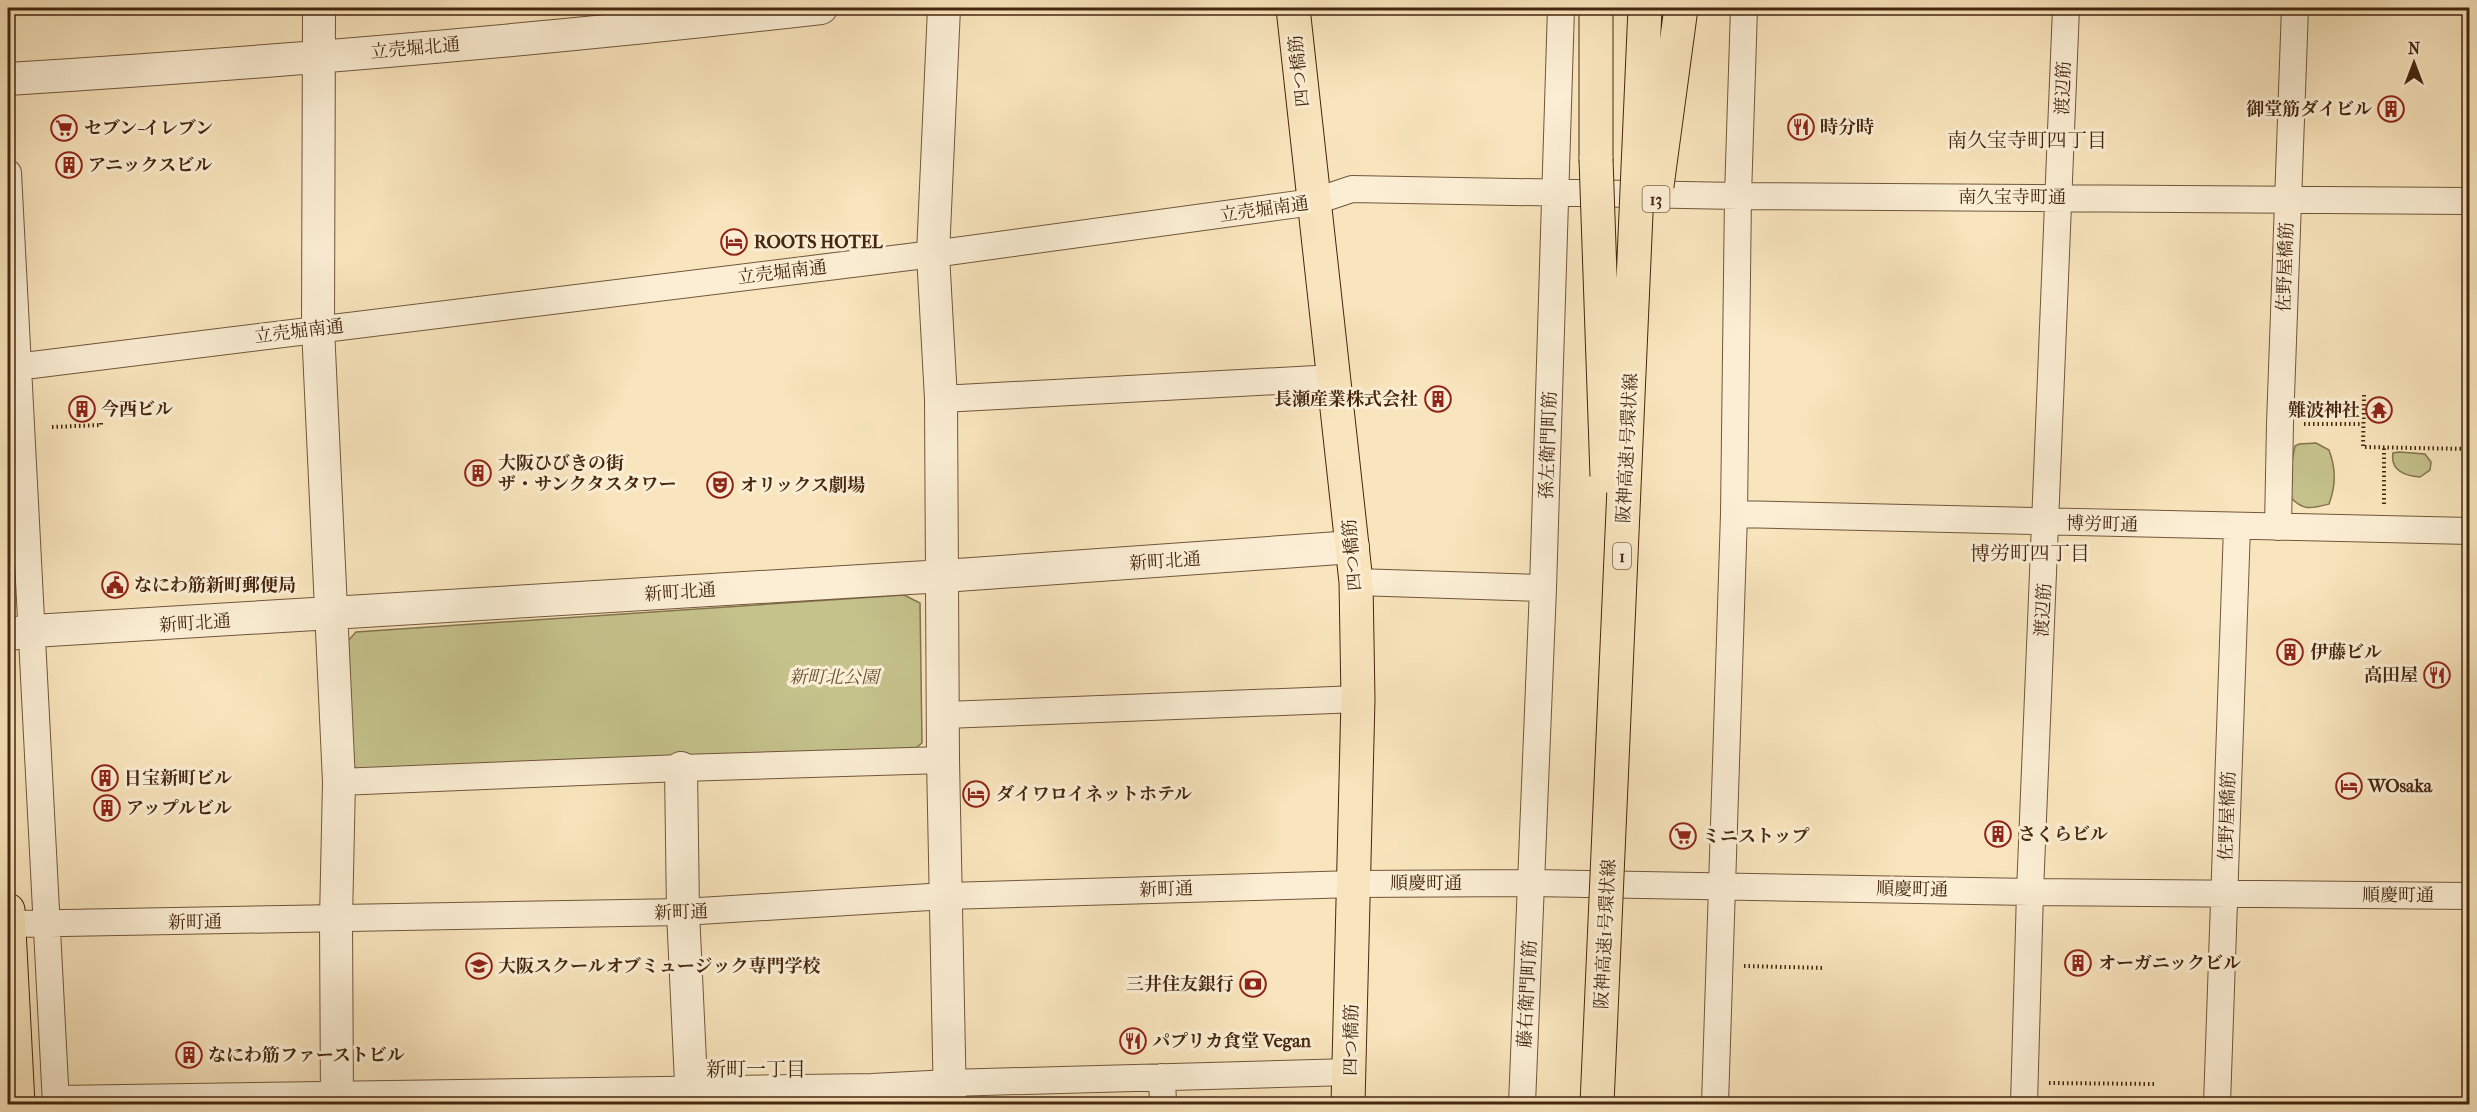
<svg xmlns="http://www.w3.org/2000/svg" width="2477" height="1112" font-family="'IM FELL French Canon','Noto Serif JP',serif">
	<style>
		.green { fill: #c5c28c; stroke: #84744d; stroke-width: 1.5 }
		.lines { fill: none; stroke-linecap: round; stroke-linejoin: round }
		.minor-casing { stroke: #71563a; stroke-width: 28 }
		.tertiary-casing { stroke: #71563a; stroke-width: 34 }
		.primary-casing { stroke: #44260e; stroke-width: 35 }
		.motorway-casing { stroke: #44260e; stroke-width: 35 }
		.path { stroke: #44260e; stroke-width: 4; stroke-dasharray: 1.5 3; stroke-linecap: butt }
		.minor { stroke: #fbeed4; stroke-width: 26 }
		.tertiary { stroke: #fbeed4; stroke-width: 32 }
		.primary { stroke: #f9e5bd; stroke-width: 33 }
		.motorway { stroke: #f9e5bd; stroke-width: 33 }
		.motorway-bridge-casing { stroke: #44260e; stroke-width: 35; stroke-linecap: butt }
		.motorway-bridge { stroke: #f9e5bd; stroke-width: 33 }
		.labels { text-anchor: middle; stroke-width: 6; stroke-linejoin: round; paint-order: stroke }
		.shield { fill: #fbeed4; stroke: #7b6249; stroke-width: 1.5 }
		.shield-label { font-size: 16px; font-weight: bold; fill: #44260e }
		.street-label { font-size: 18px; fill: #44260e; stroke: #fbeed4 }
		.poi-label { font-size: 18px; font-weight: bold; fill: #44260e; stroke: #fbeed4; text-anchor: start }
		.park-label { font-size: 18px; font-style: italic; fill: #644d2e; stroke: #fbeed4 }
		.neighbourhood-label { font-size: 20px; fill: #44260e; stroke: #fbeed4 }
	</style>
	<rect width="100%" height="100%" fill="#f9e5bd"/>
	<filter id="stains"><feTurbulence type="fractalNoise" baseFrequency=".00333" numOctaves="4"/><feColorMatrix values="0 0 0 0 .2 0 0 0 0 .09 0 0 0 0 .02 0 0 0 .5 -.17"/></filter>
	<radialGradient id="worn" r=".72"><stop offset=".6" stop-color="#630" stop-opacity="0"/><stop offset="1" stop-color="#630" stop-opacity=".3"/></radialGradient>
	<path class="green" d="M2316,443L2329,450C2336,469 2336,485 2329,504C2310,509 2303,511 2289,496V476L2295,446L2299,444Z
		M2399,452L2425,454L2431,462L2430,470L2420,477C2406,476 2390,471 2393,453Z
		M904,595L920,603L922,743L911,752L363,773L349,763L347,642L356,632Z"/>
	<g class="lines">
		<g class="minor-casing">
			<path id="minor" d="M8,173L56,1104
				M8,368L933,254L1313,202L1352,189L1738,196L2470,201
				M941,399L1334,378
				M1734,514L2470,531
				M2278,527L2280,424L2295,8
				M1356,582L1543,588
				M945,715L1358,699
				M339,782L681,768L943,760
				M8,924L683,912L946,896L1354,884L1532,883L2030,892L2470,896
				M1162,1077L1163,1104
				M56,1099L872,1087L949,1083L1350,1072
				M1522,1104L1543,588L1561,8
				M1715,1104L1734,514L1738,196L1744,8
				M2024,1104L2030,892L2066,8
				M2217,1104L2237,527"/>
		</g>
		<g class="tertiary-casing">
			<path id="tertiary" d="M319,8L318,328L339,782L336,919L337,1104
				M944,8L933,254L941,399L943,760L950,1104
				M8,79C279,62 551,39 821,8
				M8,634L33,631L943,576L1353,547
				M681,768L683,912L692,1104"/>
		</g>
		<g class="primary-casing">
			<path id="primary" d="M1293,8L1356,582L1358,699L1348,1104
				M8,910L18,1104"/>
		</g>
		<g class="motorway-casing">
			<path id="motorway" d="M1596,8V159"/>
		</g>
		<path class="path" d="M2364,395L2363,447L2470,449
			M2304,424H2361
			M52,427L101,425V422
			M2384,504V448
			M1744,966L1825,968
			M2049,1083L2156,1084"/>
		<use href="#minor" class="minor"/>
		<use href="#tertiary" class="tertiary"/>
		<use href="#primary" class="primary"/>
		<use href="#motorway" class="motorway"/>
		<g class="motorway-bridge-casing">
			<path id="motorway-bridge" d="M1596,159L1607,476
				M1657,186L1681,8
				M1597,1104L1645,8"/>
		</g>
		<use href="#motorway-bridge" class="motorway-bridge"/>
	</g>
	<defs>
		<g id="building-ring" transform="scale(1.35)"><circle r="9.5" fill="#fbeed4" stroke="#8f2418" stroke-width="1.5"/><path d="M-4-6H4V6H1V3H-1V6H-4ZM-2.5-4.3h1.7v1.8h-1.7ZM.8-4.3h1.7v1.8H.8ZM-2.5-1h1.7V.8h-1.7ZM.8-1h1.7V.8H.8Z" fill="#8f2418"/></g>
		<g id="restaurant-ring" transform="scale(1.35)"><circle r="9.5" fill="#fbeed4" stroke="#8f2418" stroke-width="1.5"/><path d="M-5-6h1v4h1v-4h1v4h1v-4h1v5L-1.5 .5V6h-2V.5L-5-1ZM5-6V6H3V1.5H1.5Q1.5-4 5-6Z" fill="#8f2418"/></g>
		<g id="supermarket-ring" transform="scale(1.35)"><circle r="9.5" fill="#fbeed4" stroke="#8f2418" stroke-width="1.5"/><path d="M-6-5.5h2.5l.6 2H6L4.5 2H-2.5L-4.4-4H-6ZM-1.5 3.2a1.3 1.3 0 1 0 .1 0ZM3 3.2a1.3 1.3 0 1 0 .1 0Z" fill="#8f2418"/></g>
		<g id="hotel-ring" transform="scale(1.35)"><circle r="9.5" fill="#fbeed4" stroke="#8f2418" stroke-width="1.5"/><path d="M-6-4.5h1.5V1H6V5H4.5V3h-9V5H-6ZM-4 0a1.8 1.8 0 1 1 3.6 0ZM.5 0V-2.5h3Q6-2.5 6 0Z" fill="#8f2418"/></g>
		<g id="temple-ring" transform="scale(1.35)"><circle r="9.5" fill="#fbeed4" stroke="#8f2418" stroke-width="1.5"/><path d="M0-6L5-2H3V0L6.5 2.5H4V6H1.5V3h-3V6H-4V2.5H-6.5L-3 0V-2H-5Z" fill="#8f2418"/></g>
		<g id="theatre-ring" transform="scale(1.35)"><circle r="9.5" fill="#fbeed4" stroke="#8f2418" stroke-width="1.5"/><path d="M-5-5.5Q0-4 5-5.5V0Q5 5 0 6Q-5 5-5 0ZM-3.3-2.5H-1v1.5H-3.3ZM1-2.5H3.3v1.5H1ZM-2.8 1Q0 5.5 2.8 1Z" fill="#8f2418"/></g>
		<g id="civic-ring" transform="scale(1.35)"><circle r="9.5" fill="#fbeed4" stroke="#8f2418" stroke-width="1.5"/><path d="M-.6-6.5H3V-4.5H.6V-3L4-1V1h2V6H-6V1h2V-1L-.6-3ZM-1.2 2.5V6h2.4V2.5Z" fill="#8f2418"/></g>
		<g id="university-ring" transform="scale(1.35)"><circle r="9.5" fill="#fbeed4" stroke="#8f2418" stroke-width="1.5"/><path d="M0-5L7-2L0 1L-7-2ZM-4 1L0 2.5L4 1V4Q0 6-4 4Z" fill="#8f2418"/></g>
		<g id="bank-ring" transform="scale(1.35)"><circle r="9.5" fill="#fbeed4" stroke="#8f2418" stroke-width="1.5"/><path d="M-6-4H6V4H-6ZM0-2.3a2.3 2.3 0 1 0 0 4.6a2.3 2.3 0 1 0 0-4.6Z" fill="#8f2418"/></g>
	</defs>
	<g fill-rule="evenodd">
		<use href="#building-ring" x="2391" y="109"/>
		<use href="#restaurant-ring" x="1801" y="127"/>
		<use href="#supermarket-ring" x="64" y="128"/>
		<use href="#building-ring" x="69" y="165"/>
		<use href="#hotel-ring" x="734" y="242"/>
		<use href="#building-ring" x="1438" y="399"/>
		<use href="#building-ring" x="82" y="409"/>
		<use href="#temple-ring" x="2379" y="410"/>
		<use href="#building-ring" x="478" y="473"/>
		<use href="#theatre-ring" x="720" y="485"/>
		<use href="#civic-ring" x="115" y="585"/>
		<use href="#building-ring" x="2290" y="652"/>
		<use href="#restaurant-ring" x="2437" y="675"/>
		<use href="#building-ring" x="105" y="778"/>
		<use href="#hotel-ring" x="2349" y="786"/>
		<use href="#hotel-ring" x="976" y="794"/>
		<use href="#building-ring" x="107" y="808"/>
		<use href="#building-ring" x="1998" y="834"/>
		<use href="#supermarket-ring" x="1683" y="836"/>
		<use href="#building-ring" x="2078" y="963"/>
		<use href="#university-ring" x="479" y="966"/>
		<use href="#bank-ring" x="1253" y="984"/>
		<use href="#restaurant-ring" x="1133" y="1041"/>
		<use href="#building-ring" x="189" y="1055"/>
	</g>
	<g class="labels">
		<g class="shield">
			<rect x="1642.5" y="186" width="27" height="26" rx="4.5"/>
			<rect x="1613" y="543" width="18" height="26" rx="4.5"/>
		</g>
		<g class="shield-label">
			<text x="1656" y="205">13</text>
			<text x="1622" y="562">1</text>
		</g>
		<g class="street-label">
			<text transform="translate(415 48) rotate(-5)" y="6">立売堀北通</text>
			<text transform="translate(1299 71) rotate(-96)" y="6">四つ橋筋</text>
			<text transform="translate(2063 88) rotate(-88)" y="6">渡辺筋</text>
			<text x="2012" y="203">南久宝寺町通</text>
			<text transform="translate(1264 209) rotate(-8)" y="6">立売堀南通</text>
			<text transform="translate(2285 267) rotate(-88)" y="6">佐野屋橋筋</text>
			<text transform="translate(782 272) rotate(-7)" y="6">立売堀南通</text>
			<text transform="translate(299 331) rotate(-7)" y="6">立売堀南通</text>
			<text transform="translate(1548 445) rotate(-88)" y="6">孫左衛門町筋</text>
			<text transform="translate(1627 448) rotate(-87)" y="6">阪神高速1号環状線</text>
			<text transform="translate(2102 524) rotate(1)" y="6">博労町通</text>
			<text transform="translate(1352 555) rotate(-95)" y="6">四つ橋筋</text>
			<text transform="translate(1165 561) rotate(-4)" y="6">新町北通</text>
			<text transform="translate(680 592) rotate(-4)" y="6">新町北通</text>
			<text transform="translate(2043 610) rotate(-87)" y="6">渡辺筋</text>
			<text transform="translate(195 623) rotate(-4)" y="6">新町北通</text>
			<text transform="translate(2227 816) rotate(-88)" y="6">佐野屋橋筋</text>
			<text x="1426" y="889">順慶町通</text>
			<text transform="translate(1166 889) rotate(-2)" y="6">新町通</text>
			<text transform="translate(1912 889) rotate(1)" y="6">順慶町通</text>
			<text x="2398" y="901">順慶町通</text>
			<text transform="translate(681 912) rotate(-2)" y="6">新町通</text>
			<text transform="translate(195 922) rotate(-1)" y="6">新町通</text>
			<text transform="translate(1605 934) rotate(-87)" y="6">阪神高速1号環状線</text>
			<text transform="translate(1527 994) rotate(-87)" y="6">藤右衛門町筋</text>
			<text transform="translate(1351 1040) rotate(-89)" y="6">四つ橋筋</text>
		</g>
		<g class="poi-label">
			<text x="2372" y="115" text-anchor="end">御堂筋ダイビル</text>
			<text x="1820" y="133">時分時</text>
			<text x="84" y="134">セブン-イレブン</text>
			<text x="88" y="171">アニックスビル</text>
			<text x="754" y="248">ROOTS HOTEL</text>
			<text x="1418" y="405" text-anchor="end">長瀬産業株式会社</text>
			<text x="101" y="415">今西ビル</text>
			<text x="2360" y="416" text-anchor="end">難波神社</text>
			<text x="498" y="469">大阪ひびきの街<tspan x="498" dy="21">ザ・サンクタスタワー</tspan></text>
			<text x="740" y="491">オリックス劇場</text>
			<text x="134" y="591">なにわ筋新町郵便局</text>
			<text x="2310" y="658">伊藤ビル</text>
			<text x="2418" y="681" text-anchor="end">高田屋</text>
			<text x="124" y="784">日宝新町ビル</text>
			<text x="2368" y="792">WOsaka</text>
			<text x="996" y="800">ダイワロイネットホテル</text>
			<text x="126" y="814">アップルビル</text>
			<text x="2018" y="840">さくらビル</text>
			<text x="1702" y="842">ミニストップ</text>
			<text x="2098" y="969">オーガニックビル</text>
			<text x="498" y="972">大阪スクールオブミュージック専門学校</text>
			<text x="1234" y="990" text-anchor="end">三井住友銀行</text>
			<text x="1152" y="1047">パプリカ食堂 Vegan</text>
			<text x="208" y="1061">なにわ筋ファーストビル</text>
		</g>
		<g class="park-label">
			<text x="834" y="683">新町北公園</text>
		</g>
		<g class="neighbourhood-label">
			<text x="2027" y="147">南久宝寺町四丁目</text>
			<text x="2030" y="560">博労町四丁目</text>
			<text x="756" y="1076">新町一丁目</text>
		</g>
	</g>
	<rect width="2477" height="1112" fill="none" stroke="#f9e5bd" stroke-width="30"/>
	<rect x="9" y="9" width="2459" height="1094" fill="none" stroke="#44260e" stroke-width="3"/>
	<rect x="15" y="15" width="2447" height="1082" fill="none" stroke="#44260e" stroke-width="1.5"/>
	<g transform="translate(2414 63)" stroke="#fbeed4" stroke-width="4.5" paint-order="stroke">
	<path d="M0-4.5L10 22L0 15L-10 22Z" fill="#44260e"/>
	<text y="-9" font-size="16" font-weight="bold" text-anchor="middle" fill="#44260e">N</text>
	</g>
	<rect width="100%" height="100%" filter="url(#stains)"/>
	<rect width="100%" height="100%" fill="url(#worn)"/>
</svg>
